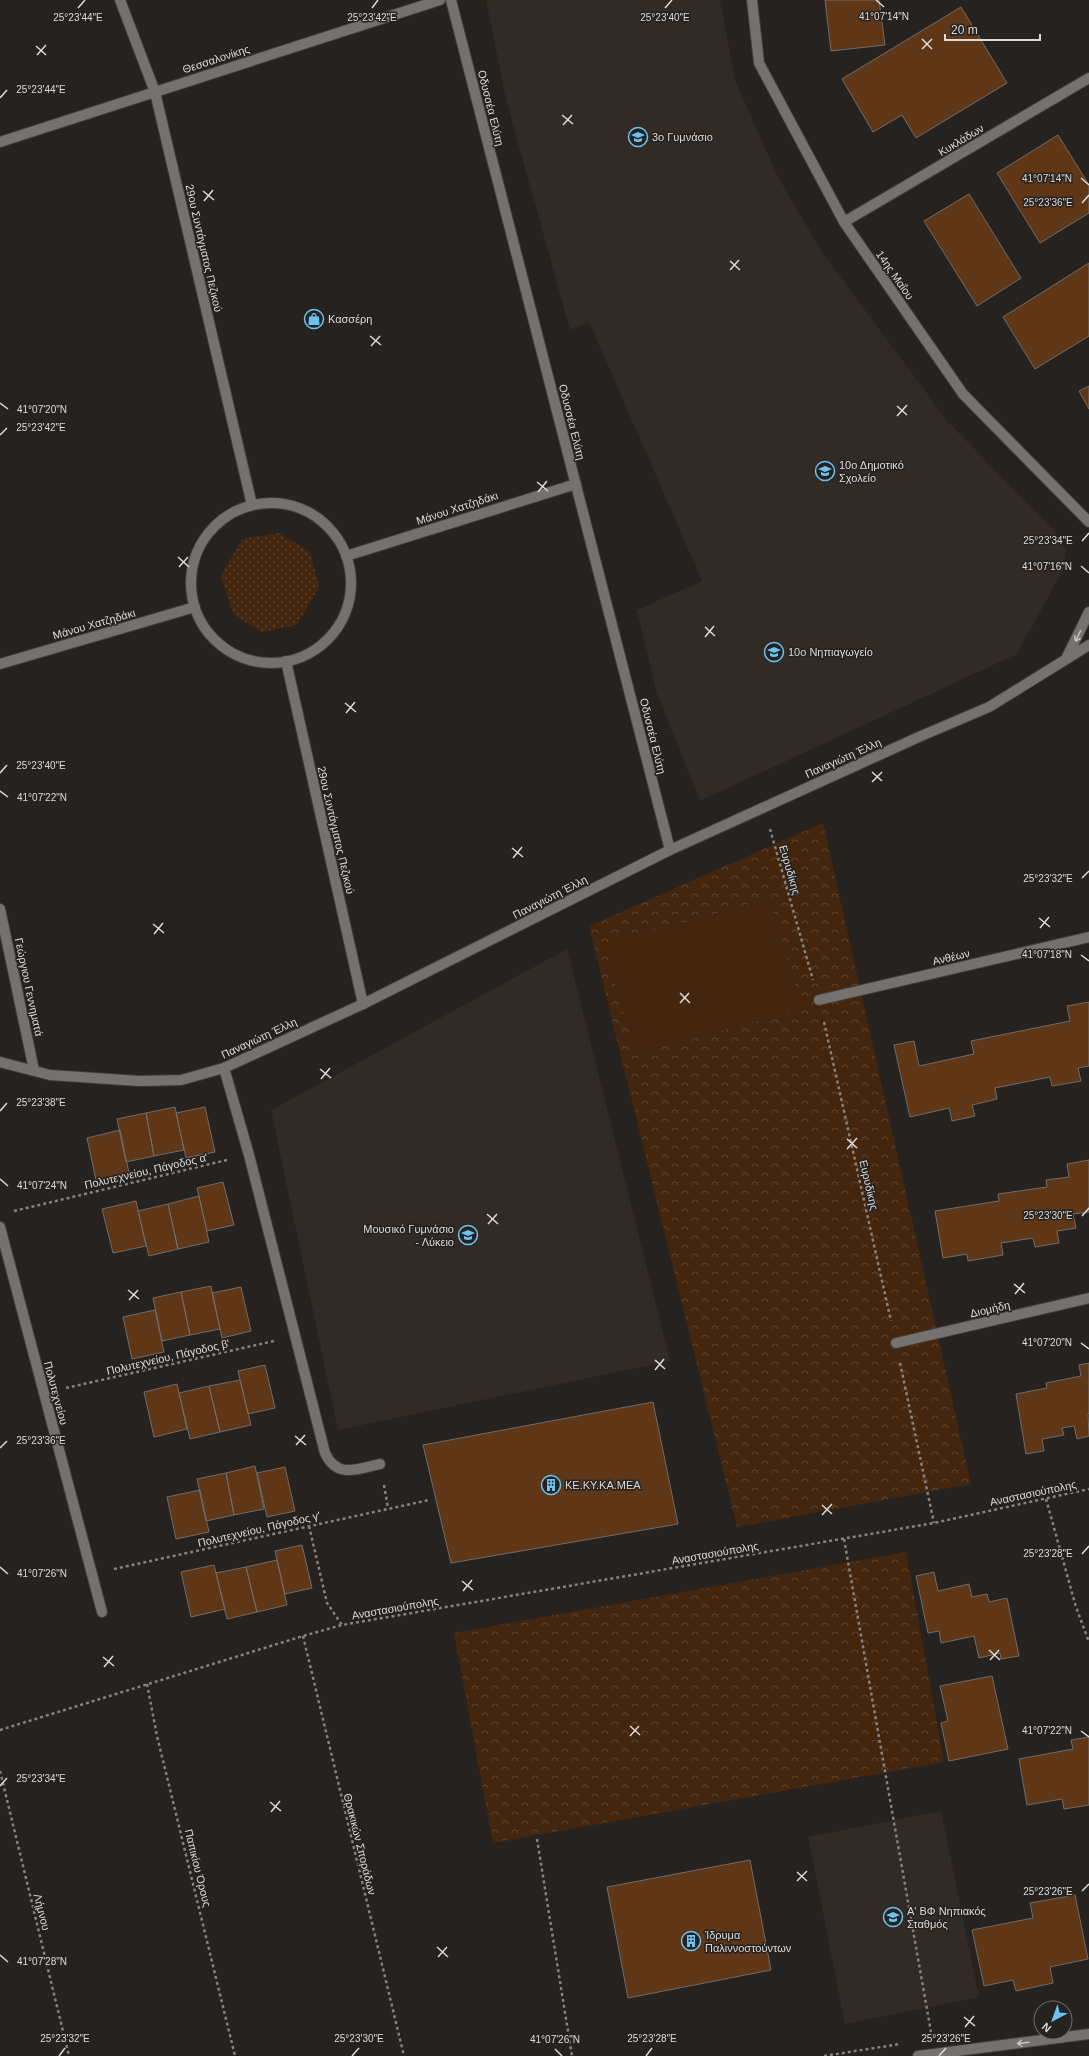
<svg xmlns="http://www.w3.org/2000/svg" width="1089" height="2056" font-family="Arial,sans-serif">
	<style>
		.built { fill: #322a25 }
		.grass { fill: url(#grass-dots) }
		.park { fill: url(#park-crowns) }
		.pitch { fill: #44260e }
		.building { fill: #5f3616; stroke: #706d6a }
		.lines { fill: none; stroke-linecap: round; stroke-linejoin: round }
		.street-casing { stroke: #403e3c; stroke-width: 12 }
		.secondary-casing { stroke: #403e3c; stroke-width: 12 }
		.path { stroke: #858381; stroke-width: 2.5; stroke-dasharray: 3 3; stroke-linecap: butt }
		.street { stroke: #74716e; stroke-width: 10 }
		.secondary { stroke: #74716e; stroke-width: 10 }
		.oneway { stroke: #c3c0bf }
		.ticks { fill: none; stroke: #dddbda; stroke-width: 1.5 }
		.labels { text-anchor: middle; stroke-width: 3; stroke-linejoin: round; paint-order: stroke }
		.street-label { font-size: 11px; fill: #dddbda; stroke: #252220 }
		.poi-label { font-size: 11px; fill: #dddbda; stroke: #252220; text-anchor: start }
		.ticks-label { font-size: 10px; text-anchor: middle; fill: #dddbda; stroke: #252220; stroke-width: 3; stroke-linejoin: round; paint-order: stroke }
	</style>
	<defs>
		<pattern id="grass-dots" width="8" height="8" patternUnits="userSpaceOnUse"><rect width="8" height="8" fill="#44260e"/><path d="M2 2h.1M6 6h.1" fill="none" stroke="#5f4530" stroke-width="1.8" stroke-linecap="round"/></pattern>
		<pattern id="park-crowns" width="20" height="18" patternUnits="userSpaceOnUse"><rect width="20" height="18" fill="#44260e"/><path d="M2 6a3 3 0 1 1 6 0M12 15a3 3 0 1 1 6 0" fill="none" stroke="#5f4530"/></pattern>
	</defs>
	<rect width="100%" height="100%" fill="#252220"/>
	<path class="built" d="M486,0H720L735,80L777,175L824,255L949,423L1054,530L1066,550L1064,568L1017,654L700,801L657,694L637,610L702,581L589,322L570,330L506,99Z
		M567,949L670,1361L338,1430L271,1110Z
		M941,1811L979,1997L845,2024L808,1837Z"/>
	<path class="grass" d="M279,533L310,552L319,587L297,625L261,632L233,614L221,576L242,539Z"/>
	<path class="park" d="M823,823L971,1484L737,1527L589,926Z
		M906,1552L944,1762L493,1843L454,1633Z"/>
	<path class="pitch" d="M770,899L801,1009L635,1054L604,944Z"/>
	<path class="building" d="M825,0H879L885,45L831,51Z
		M961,7L1007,83L916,138L902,115L873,132L842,79Z
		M1058,135L1089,185V213L1040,243L997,173Z
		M969,194L1021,278L977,306L924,221Z
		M1089,263V336L1035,369L1003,317Z
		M1089,386V409L1079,391Z
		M1089,1002V1066L1078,1068L1081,1081L1052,1086L1050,1077L995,1088L997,1099L972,1105L975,1116L952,1121L949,1108L910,1117L894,1045L914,1041L919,1066L974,1054L971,1041L1070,1021L1067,1006Z
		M175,1107L184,1150L154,1156L146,1113Z
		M205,1107L215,1152L186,1158L176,1113Z
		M146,1113L154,1156L126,1162L117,1119Z
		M120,1130L129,1173L96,1180L87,1138Z
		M1089,1160V1212L1073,1214L1076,1228L1057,1231L1059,1243L1035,1247L1033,1238L1001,1243L1003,1255L968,1261L967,1254L943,1258L935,1211L999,1201L998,1194L1047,1187L1046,1180L1069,1177L1067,1164Z
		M223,1182L234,1225L207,1231L197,1188Z
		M199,1196L209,1242L178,1249L168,1204Z
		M136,1201L146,1246L113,1253L102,1209Z
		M168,1204L178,1249L149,1256L138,1211Z
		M211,1286L220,1329L190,1335L181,1292Z
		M241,1287L251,1331L222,1338L212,1293Z
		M181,1292L190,1335L162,1341L153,1298Z
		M155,1310L164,1352L132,1359L123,1317Z
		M1089,1363V1413L1088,1414L1089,1436L1077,1439L1074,1426L1062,1428L1064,1435L1042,1439L1044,1451L1026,1454L1016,1394L1047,1388L1046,1383L1081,1376L1079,1365Z
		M265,1365L275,1408L248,1414L238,1371Z
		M240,1380L251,1425L220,1432L209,1386Z
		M177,1384L187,1429L154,1437L144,1392Z
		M209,1386L220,1432L190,1439L179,1393Z
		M653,1402L678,1524L451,1563L423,1445Z
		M255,1466L264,1509L234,1515L226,1473Z
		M285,1467L295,1511L267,1517L257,1473Z
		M226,1473L234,1515L206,1521L197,1479Z
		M200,1490L209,1532L176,1539L167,1497Z
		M302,1545L312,1588L285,1594L275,1551Z
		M277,1560L287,1605L257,1612L246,1567Z
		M214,1565L225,1609L191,1617L181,1572Z
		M246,1567L257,1612L227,1619L216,1573Z
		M934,1572L938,1591L969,1584L972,1597L987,1594L989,1602L1007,1598L1019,1656L1001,1659L1000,1653L979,1658L974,1636L941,1643L939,1631L928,1633L916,1576Z
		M992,1676L1008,1749L949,1761L941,1723L948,1721L940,1686Z
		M1089,1737V1805L1064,1809L1062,1799L1027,1805L1019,1759L1073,1749L1071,1740Z
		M750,1860L771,1970L628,1998L607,1887Z
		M1075,1895L1088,1959L1050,1967L1053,1983L1016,1991L1013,1980L984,1986L972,1930L1033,1918L1030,1903Z"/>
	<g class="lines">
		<g class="street-casing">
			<path id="street" d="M120,0L155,92L252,505
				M451,0L670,850
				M0,142L440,0
				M844,222L1089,78
				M191 583a80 80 0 1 1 160 0a80 80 0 1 1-160 0Z
				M346,556L576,484
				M286,661L363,1004
				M0,664L195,607
				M0,909L34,1070
				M819,1000L1089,937
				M224,1068L249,1155L325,1453C337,1479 358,1469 380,1464
				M0,1227L102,1612
				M896,1343L1089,1298"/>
		</g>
		<g class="secondary-casing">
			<path id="secondary" d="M752,0L759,63L844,222L963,394L1089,522
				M1066,659L1089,612
				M0,1062L50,1075L139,1081L181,1080L224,1068L363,1004L670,850L921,736L989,707L1089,645
				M918,2056L1089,2034"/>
		</g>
		<path class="path" d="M770,829L813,980
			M824,1022L891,1321
			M14,1211L227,1160
			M900,1363L934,1523
			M66,1388L274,1341
			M384,1485L388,1508
			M1046,1499L1076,1607L1089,1642
			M309,1526L327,1603L342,1625
			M844,1539L931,2032
			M114,1569L429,1500
			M303,1636L404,2056
			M147,1684L157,1736L235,2056
			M0,1730L303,1636L342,1625L934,1523L1089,1489
			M0,1771L69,2056
			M537,1839L572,2056
			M824,2056L900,2044"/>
		<use href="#street" class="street"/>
		<use href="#secondary" class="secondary"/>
	</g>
	<defs><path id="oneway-shaft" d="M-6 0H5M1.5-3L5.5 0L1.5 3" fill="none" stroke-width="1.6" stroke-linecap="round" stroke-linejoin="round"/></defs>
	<g class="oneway">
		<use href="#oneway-shaft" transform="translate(1078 636) rotate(116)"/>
		<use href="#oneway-shaft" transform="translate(1023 2043) rotate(173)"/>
	</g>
	<path class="ticks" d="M876,0L884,7M78,8L85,0M372,8L378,0M665,8L672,0M922,39L932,49M36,46L46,55M922,49L932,39M37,55L46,45M0,98L7,90M562,115L573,124M563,125L572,115M1081,178L1089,185M203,191L214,200M204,201L213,190M1082,203L1089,195M730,261L740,270M730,270L739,260M370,336L381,345M371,346L380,336M0,403L8,409M897,406L907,415M897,416L907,405M0,435L7,428M537,482L548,491M538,492L547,481M1082,541L1089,533M178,557L189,567M1081,566L1089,573M179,567L188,557M705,627L715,636M705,637L714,626M345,703L356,712M346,713L355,702M872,772L882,781M0,773L7,765M872,782L882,772M0,791L8,797M512,848L523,857M513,858L522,847M1082,878L1089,871M1039,918L1050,927M153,924L164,933M1040,928L1049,917M154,934L163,923M1081,955L1089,961M680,993L690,1003M680,1003L689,993M320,1069L331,1078M321,1079L330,1068M0,1111L7,1103M847,1139L857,1148M847,1149L857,1138M0,1179L8,1186M487,1214L498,1224M1082,1216L1089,1208M488,1224L497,1214M1014,1284L1025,1293M128,1290L139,1299M1015,1294L1024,1283M129,1300L138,1290M1081,1343L1089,1349M655,1360L665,1369M655,1370L664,1359M295,1436L306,1445M296,1445L305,1435M0,1448L7,1441M822,1505L832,1514M822,1515L832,1504M1082,1554L1089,1546M0,1567L8,1574M462,1581L473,1590M463,1591L472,1580M989,1650L1000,1660M103,1657L114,1666M990,1660L999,1650M104,1667L113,1656M630,1726L640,1735M1081,1731L1089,1737M630,1736L639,1726M0,1786L7,1778M270,1802L281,1811M271,1812L280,1801M797,1872L807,1881M797,1881L807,1871M1082,1891L1089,1884M437,1947L448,1957M0,1955L8,1962M438,1957L447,1947M964,2017L975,2026M965,2027L974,2016M555,2049L562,2056M59,2056L65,2048M352,2056L359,2048M646,2056L652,2048M939,2056L946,2048"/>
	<defs>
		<g id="school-ring" transform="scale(1)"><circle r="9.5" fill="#252220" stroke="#6bc3f2" stroke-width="1.5"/><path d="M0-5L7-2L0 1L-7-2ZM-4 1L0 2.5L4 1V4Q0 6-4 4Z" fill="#6bc3f2"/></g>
		<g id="shop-ring" transform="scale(1)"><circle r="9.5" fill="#252220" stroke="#6bc3f2" stroke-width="1.5"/><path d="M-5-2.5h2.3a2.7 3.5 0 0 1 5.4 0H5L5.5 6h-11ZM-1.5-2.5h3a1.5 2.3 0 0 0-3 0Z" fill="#6bc3f2"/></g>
		<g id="building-ring" transform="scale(1)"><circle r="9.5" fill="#252220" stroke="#6bc3f2" stroke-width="1.5"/><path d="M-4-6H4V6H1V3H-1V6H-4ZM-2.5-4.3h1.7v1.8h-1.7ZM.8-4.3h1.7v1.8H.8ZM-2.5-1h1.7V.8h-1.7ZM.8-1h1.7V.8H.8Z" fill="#6bc3f2"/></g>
	</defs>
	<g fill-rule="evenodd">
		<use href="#school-ring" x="638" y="137"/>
		<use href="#shop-ring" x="314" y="319"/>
		<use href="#school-ring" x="825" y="471"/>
		<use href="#school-ring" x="774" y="652"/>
		<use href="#school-ring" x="468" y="1235"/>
		<use href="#building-ring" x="551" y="1485"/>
		<use href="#school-ring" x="893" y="1917"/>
		<use href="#building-ring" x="691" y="1941"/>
	</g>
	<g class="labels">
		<g class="street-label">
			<text transform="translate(216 59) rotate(-18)" y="4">Θεσσαλονίκης</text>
			<text transform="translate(491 108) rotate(76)" y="4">Οδυσσέα Ελύτη</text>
			<text transform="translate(961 140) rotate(-31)" y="4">Κυκλάδων</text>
			<text transform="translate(204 248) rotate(77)" y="4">29ου Συντάγματος Πεζικού</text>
			<text transform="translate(895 275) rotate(55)" y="4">14ης Μαΐου</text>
			<text transform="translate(572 422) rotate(76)" y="4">Οδυσσέα Ελύτη</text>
			<text transform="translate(457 508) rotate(-18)" y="4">Μάνου Χατζηδάκι</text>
			<text transform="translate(94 624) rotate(-16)" y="4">Μάνου Χατζηδάκι</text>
			<text transform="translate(653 736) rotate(76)" y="4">Οδυσσέα Ελύτη</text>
			<text transform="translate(843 758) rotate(-24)" y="4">Παναγιώτη Έλλη</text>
			<text transform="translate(336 830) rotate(77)" y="4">29ου Συντάγματος Πεζικού</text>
			<text transform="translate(790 870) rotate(74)" y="4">Ευρυδίκης</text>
			<text transform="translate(550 897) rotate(-27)" y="4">Παναγιώτη Έλλη</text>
			<text transform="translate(951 957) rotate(-13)" y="4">Ανθέων</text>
			<text transform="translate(29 987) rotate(78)" y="4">Γεώργιου Γεννηματά</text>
			<text transform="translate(259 1038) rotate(-25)" y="4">Παναγιώτη Έλλη</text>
			<text transform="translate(146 1171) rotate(-13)" y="4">Πολυτεχνείου, Πάγοδος α'</text>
			<text transform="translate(869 1185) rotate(77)" y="4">Ευρυδίκης</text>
			<text transform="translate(990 1309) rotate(-13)" y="4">Διομήδη</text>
			<text transform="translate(168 1357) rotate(-13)" y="4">Πολυτεχνείου, Πάγοδος β'</text>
			<text transform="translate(56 1393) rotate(75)" y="4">Πολυτεχνείου</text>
			<text transform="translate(1033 1493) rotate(-12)" y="4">Αναστασιούπολης</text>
			<text transform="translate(259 1529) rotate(-13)" y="4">Πολυτεχνείου, Πάγοδος γ'</text>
			<text transform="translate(715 1553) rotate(-10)" y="4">Αναστασιούπολης</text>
			<text transform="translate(395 1608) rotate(-10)" y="4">Αναστασιούπολης</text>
			<text transform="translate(360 1844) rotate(76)" y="4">Θρακικών Σποράδων</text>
			<text transform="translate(198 1868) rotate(76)" y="4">Παπικίου Όρους</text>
			<text transform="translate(42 1912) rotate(76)" y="4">Λήμνου</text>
		</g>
		<g class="poi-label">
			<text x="652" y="141">3ο Γυμνάσιο</text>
			<text x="328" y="323">Κασσέρη</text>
			<text x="839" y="469">10ο Δημοτικό<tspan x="839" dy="13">Σχολείο</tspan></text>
			<text x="788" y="656">10ο Νηπιαγωγείο</text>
			<text x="454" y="1233" text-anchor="end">Μουσικό Γυμνάσιο<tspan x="454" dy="13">- Λύκειο</tspan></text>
			<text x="565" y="1489">ΚΕ.ΚΥ.ΚΑ.ΜΕΑ</text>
			<text x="907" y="1915">Α' ΒΦ Νηπιακός<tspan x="907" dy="13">Σταθμός</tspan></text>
			<text x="705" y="1939">Ίδρυμα<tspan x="705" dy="13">Παλιννοστούντων</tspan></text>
		</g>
	</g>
	<g class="ticks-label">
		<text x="884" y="20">41°07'14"N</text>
		<text x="78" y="21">25°23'44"E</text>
		<text x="372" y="21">25°23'42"E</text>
		<text x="665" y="21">25°23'40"E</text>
		<text x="41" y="93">25°23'44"E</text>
		<text x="1047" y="182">41°07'14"N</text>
		<text x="1048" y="206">25°23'36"E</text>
		<text x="42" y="413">41°07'20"N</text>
		<text x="41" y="431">25°23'42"E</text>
		<text x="1048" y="544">25°23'34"E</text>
		<text x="1047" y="570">41°07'16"N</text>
		<text x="41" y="769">25°23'40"E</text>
		<text x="42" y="801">41°07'22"N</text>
		<text x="1048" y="882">25°23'32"E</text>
		<text x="1047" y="958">41°07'18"N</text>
		<text x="41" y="1106">25°23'38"E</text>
		<text x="42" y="1189">41°07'24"N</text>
		<text x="1048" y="1219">25°23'30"E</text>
		<text x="1047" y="1346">41°07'20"N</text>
		<text x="41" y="1444">25°23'36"E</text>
		<text x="1048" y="1557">25°23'28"E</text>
		<text x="42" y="1577">41°07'26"N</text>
		<text x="1047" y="1734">41°07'22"N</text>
		<text x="41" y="1782">25°23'34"E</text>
		<text x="1048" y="1895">25°23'26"E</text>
		<text x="42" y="1965">41°07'28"N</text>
		<text x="65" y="2042">25°23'32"E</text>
		<text x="359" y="2042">25°23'30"E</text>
		<text x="652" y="2042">25°23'28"E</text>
		<text x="946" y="2042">25°23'26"E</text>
		<text x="555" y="2043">41°07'26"N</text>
	</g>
	<g transform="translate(1053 2020) rotate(221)"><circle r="19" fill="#252220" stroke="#6f6c6a"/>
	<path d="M0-3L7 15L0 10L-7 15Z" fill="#6bc3f2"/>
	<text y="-6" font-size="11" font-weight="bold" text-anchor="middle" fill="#dddbda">N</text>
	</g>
	<path d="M945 34v6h95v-6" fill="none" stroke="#dddbda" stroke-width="2"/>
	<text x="951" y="34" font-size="12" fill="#dddbda" stroke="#252220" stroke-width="3" paint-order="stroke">20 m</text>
</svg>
